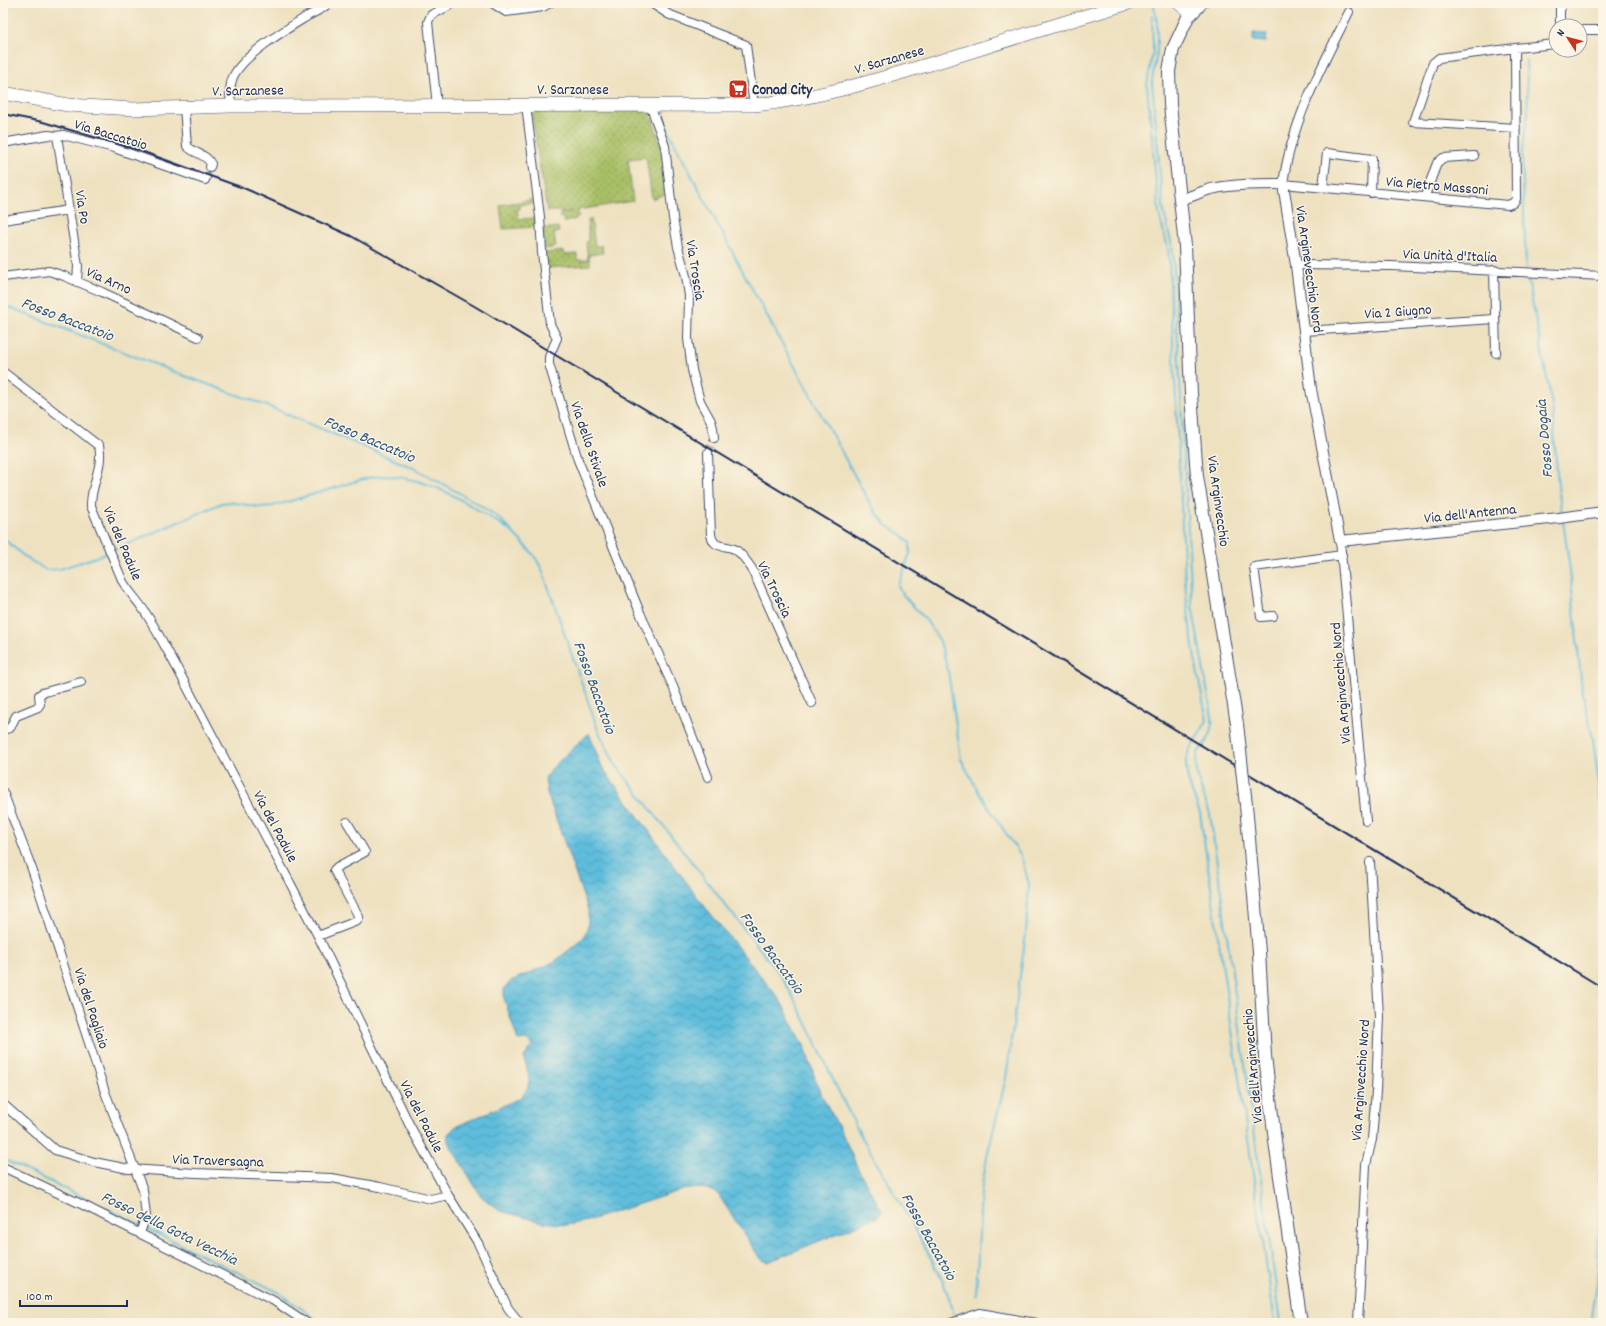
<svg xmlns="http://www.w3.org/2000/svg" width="1606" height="1326" font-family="Dekko,sans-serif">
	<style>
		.green { fill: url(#green-dots); stroke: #627862 }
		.water { fill: url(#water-waves); stroke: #3c769d }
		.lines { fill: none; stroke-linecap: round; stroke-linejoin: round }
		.stream { stroke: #5ebddc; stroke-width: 2 }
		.minor-tunnel { stroke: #c4bdac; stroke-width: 8; stroke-dasharray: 8 4; stroke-linecap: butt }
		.minor-casing { stroke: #3b4a6d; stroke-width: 10 }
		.tertiary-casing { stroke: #3b4a6d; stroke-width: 12 }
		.secondary-casing { stroke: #3b4a6d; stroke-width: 14 }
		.primary-casing { stroke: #3b4a6d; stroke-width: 14 }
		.minor { stroke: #fff; stroke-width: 8 }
		.tertiary { stroke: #fff; stroke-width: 10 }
		.secondary { stroke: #fff; stroke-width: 12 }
		.primary { stroke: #fff; stroke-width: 13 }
		.rail { stroke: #1b2f5e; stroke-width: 2 }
		.secondary-bridge-casing { stroke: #3b4a6d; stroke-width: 14; stroke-linecap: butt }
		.secondary-bridge { stroke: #fff; stroke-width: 12 }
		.labels { text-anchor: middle; stroke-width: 3; stroke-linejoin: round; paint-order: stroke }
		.street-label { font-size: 15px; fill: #1b2f5e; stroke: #fcf5e5 }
		.poi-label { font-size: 15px; font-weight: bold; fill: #1b2f5e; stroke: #fcf5e5; text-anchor: start }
		.water-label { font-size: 16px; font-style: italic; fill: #2f5a84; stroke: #fcf5e5 }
	</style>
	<defs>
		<pattern id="green-dots" width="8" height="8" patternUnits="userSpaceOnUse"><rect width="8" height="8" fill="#a9c066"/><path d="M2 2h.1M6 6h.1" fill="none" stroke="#899c57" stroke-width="1.8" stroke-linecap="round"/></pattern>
		<pattern id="water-waves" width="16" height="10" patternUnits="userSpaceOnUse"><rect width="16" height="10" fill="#5ebddc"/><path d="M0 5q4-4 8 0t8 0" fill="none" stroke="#4d9ab6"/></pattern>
	</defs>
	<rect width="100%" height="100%" fill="#fcf5e5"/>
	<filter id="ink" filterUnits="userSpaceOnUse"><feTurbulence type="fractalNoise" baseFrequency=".025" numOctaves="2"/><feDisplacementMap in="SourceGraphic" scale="8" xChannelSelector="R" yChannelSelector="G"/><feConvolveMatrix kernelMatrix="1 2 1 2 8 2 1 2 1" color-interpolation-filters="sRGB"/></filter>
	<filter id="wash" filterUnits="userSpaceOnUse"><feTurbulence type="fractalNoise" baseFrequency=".012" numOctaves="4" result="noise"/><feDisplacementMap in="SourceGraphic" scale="16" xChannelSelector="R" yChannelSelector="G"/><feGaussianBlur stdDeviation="0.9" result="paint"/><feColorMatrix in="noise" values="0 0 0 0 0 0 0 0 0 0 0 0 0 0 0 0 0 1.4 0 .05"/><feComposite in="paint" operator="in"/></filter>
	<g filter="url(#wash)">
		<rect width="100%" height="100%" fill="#eee1c0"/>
		<path class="green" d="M649,110L662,147L668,193L652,199L646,157L628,159L633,201L578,210L579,217H576V219L564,222L563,217L560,218V214L572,212L560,213L559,211H547L531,111Z
			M536,199L537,203L520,205V209L517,210L519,219L537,218V227L503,229L500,205Z
			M588,219H591L595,246H602L603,253L589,255L590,265L547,268L545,253L563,251L564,255L577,254V260H588L586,242H588Z
			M558,227L559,232L554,233L556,247L545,249L542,229Z"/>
		<path class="water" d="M1253,33L1267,34L1266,42L1253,41Z
			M589,733L601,765L610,778L698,898L780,1000L804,1045L819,1090L842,1133L859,1171L882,1211L878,1217L768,1262L761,1260L718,1194C707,1186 695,1188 682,1190L587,1221L567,1225L543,1222L500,1211L481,1196L448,1142V1134L455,1127L520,1098C534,1085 528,1074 524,1057L532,1047L531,1043L526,1040L518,1041L504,998V989L511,981L554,962L574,946L584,937L588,926V910L547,793L545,778L552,768Z"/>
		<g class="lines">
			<path class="stream" d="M1155,3L1154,7L1157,21V52L1152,81L1163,208L1173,250L1192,605L1212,717C1212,723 1213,729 1210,735C1207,743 1199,748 1197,756C1193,772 1205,799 1210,814L1281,1323
				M1152,15L1153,51L1147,85L1159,214L1168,248L1169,261L1185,582C1189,629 1197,674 1207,720C1202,732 1193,741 1188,753C1181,771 1194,796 1200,813L1275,1323
				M1526,59L1528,113L1522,154L1526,269
				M660,114L678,150L757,298L873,509L886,525L901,534L910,543V553L898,586L904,596L926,620L940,641L948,671L961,759L978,791L1021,856L1029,884L1026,933L1006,1078L988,1152L981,1191L976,1295
				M1527,274L1552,405L1558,486L1562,514
				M3,305L185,376L265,405L416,469L477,503L499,518L533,554L542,569L598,730L615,764L781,976C811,1025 831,1080 858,1130C879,1169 903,1205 923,1244C937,1268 949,1291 955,1319
				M1563,521L1570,570L1582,690L1593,739L1603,816
				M3,538L25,557L46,570L60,569L108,553
				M112,551L222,503L230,502L259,507L273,506C295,500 317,493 338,487C353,482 370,476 386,476C431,477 472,506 508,529
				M3,1159L141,1225
				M144,1227L278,1292L322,1323
				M1591,1323L1597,1284L1600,1188L1603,1138"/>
		</g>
	</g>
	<g filter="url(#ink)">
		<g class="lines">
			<path class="minor-tunnel" d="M708,453L714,438"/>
			<g class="minor-casing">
				<path id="minor" d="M492,3L506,12L543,7L550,3
					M651,3L668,14L746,45L753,98V105
					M1560,3V26
					M1349,12C1322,66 1291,123 1283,184L1508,205L1513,203L1516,199L1515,48L1556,44
					M1580,30H1603
					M1515,48L1439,58L1433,63L1413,122L1516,128
					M526,105L540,217L542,252L550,324L557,338L549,357V364L578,460L641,615L674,689L708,777
					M650,105L665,146L673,218L678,247L686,276L689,296L688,339L692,370L700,401L711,421L713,428L714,438
					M231,106C230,96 229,84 234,75C245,54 285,30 306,17C314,12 322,10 329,3
					M437,106L428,22L431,15L447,7L452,3
					M184,107L187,146C194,154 207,154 211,164L210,167
					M57,136L78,266L77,282
					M3,143L48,135L57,136L63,135L114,148L205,180L206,177
					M1323,187L1327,153L1372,159L1371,193
					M1425,196L1437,163L1443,158L1474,156
					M3,220L69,210
					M1296,265L1392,266L1603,276
					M1494,270L1496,353
					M3,277L49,271L64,276L102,292L198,337
					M1304,331L1495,319
					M3,372L99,446C104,467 90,486 91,506L123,582C129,592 137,600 143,609C156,628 166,649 177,668L318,936L410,1126L448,1195L478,1243L508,1308L520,1323
					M708,453L711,535C715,551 725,543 736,550C743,555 747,562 752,569L812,703
					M1340,541L1366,821
					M1273,616L1261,617L1254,567L1342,555
					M3,730L10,728L16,716L38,707L40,704L39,695L42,693L81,682
					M3,792L32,869L105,1092L143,1190L146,1216L140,1233
					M318,936L357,921L359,917L334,870L337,867L365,852L347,822
					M3,1104L55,1150L94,1162L129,1169L196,1173L332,1178L380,1187L431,1199L448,1195
					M3,1167L83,1205L274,1301L307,1323
					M951,1323L980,1313L1036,1323
					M1358,1323L1366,1165L1372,1139L1376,1091L1379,1016L1370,862"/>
			</g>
			<g class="tertiary-casing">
				<path id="tertiary" d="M1181,199C1191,197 1200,192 1211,189C1234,184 1259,184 1283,184L1296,265L1311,389L1340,541L1559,518L1603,512"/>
			</g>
			<g class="secondary-casing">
				<path id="secondary" d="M1198,7L1188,17L1173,49L1169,71L1170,105L1185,246L1191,394L1197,476L1237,724
					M1246,805L1259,952L1265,1056L1276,1149L1301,1323"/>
			</g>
			<g class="primary-casing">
				<path id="primary" d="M1179,3C1186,11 1194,10 1201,3
					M3,93L68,105L133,109L231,106L753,105C819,99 883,78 947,59C1008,40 1068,21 1129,3"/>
			</g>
			<use href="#minor" class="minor"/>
			<use href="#tertiary" class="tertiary"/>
			<use href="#secondary" class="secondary"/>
			<use href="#primary" class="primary"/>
			<path class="rail" d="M3,114L43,122L138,150L246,189L351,236L476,307L1603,988"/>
			<g class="secondary-bridge-casing">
				<path id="secondary-bridge" d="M1237,724L1246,805"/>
			</g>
			<use href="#secondary-bridge" class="secondary-bridge"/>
		</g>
	</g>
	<defs>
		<g id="supermarket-square" transform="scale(1)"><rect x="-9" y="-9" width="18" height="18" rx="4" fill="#c8321e" stroke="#fcf5e5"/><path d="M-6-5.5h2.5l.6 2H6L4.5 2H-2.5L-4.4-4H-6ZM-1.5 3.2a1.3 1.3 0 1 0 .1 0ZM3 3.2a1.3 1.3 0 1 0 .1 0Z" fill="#fff"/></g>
	</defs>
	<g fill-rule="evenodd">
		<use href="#supermarket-square" x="738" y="89"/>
	</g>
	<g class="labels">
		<g class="street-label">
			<text transform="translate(889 59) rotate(-16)" y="5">V. Sarzanese</text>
			<text x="573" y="94">V. Sarzanese</text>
			<text transform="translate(248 90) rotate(-1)" y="5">V. Sarzanese</text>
			<text transform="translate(111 134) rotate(17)" y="5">Via Baccatoio</text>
			<text transform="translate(1437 185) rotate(5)" y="5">Via Pietro Massoni</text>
			<text transform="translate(83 207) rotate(81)" y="5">Via Po</text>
			<text transform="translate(1450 255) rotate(2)" y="5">Via Unità d'Italia</text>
			<text transform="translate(1310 269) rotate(82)" y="5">Via Arginevecchio Nord</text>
			<text transform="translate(696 270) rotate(81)" y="5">Via Troscia</text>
			<text transform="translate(109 280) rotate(24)" y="5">Via Arno</text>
			<text transform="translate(1398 311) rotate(-4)" y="5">Via 2 Giugno</text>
			<text transform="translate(590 444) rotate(71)" y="5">Via dello Stivale</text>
			<text transform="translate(1219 501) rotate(82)" y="5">Via Arginvecchio</text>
			<text transform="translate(1470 513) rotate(-6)" y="5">Via dell'Antenna</text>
			<text transform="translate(123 543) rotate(67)" y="5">Via del Padule</text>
			<text transform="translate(775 589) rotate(64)" y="5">Via Troscia</text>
			<text transform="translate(1340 683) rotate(-95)" y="5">Via Arginvecchio Nord</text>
			<text transform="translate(276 826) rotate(62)" y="5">Via del Padule</text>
			<text transform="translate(92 1008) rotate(72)" y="5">Via del Pagliaio</text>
			<text transform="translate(1252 1066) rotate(-95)" y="5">Via dell'Arginvecchio</text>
			<text transform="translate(1360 1080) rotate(-86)" y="5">Via Arginvecchio Nord</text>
			<text transform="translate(422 1116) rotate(63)" y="5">Via del Padule</text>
			<text transform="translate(218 1160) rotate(2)" y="5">Via Traversagna</text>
		</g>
		<g class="poi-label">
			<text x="752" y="94">Conad City</text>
		</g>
		<g class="water-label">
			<text transform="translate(68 318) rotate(21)" y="6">Fosso Baccatoio</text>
			<text transform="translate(370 438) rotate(23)" y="6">Fosso Baccatoio</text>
			<text transform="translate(1543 439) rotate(-95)" y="6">Fosso Dogaia</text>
			<text transform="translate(596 687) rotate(70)" y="6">Fosso Baccatoio</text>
			<text transform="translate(773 952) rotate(54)" y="6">Fosso Baccatoio</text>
			<text transform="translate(170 1227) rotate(26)" y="6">Fosso della Gota Vecchia</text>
			<text transform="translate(930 1236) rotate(61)" y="6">Fosso Baccatoio</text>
		</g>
	</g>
	<rect width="1606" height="1326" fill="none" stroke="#fcf5e5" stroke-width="16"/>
	<g transform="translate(1568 38) rotate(306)"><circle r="19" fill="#fcf5e5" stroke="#a2a6af"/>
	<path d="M0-3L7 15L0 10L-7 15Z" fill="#c8321e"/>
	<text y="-6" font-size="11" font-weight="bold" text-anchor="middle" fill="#1b2f5e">N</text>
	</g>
	<path d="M20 1300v6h107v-6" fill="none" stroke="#1b2f5e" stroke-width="2"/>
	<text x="26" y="1300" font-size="12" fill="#1b2f5e" stroke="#fcf5e5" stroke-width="3" paint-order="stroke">100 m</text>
</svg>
